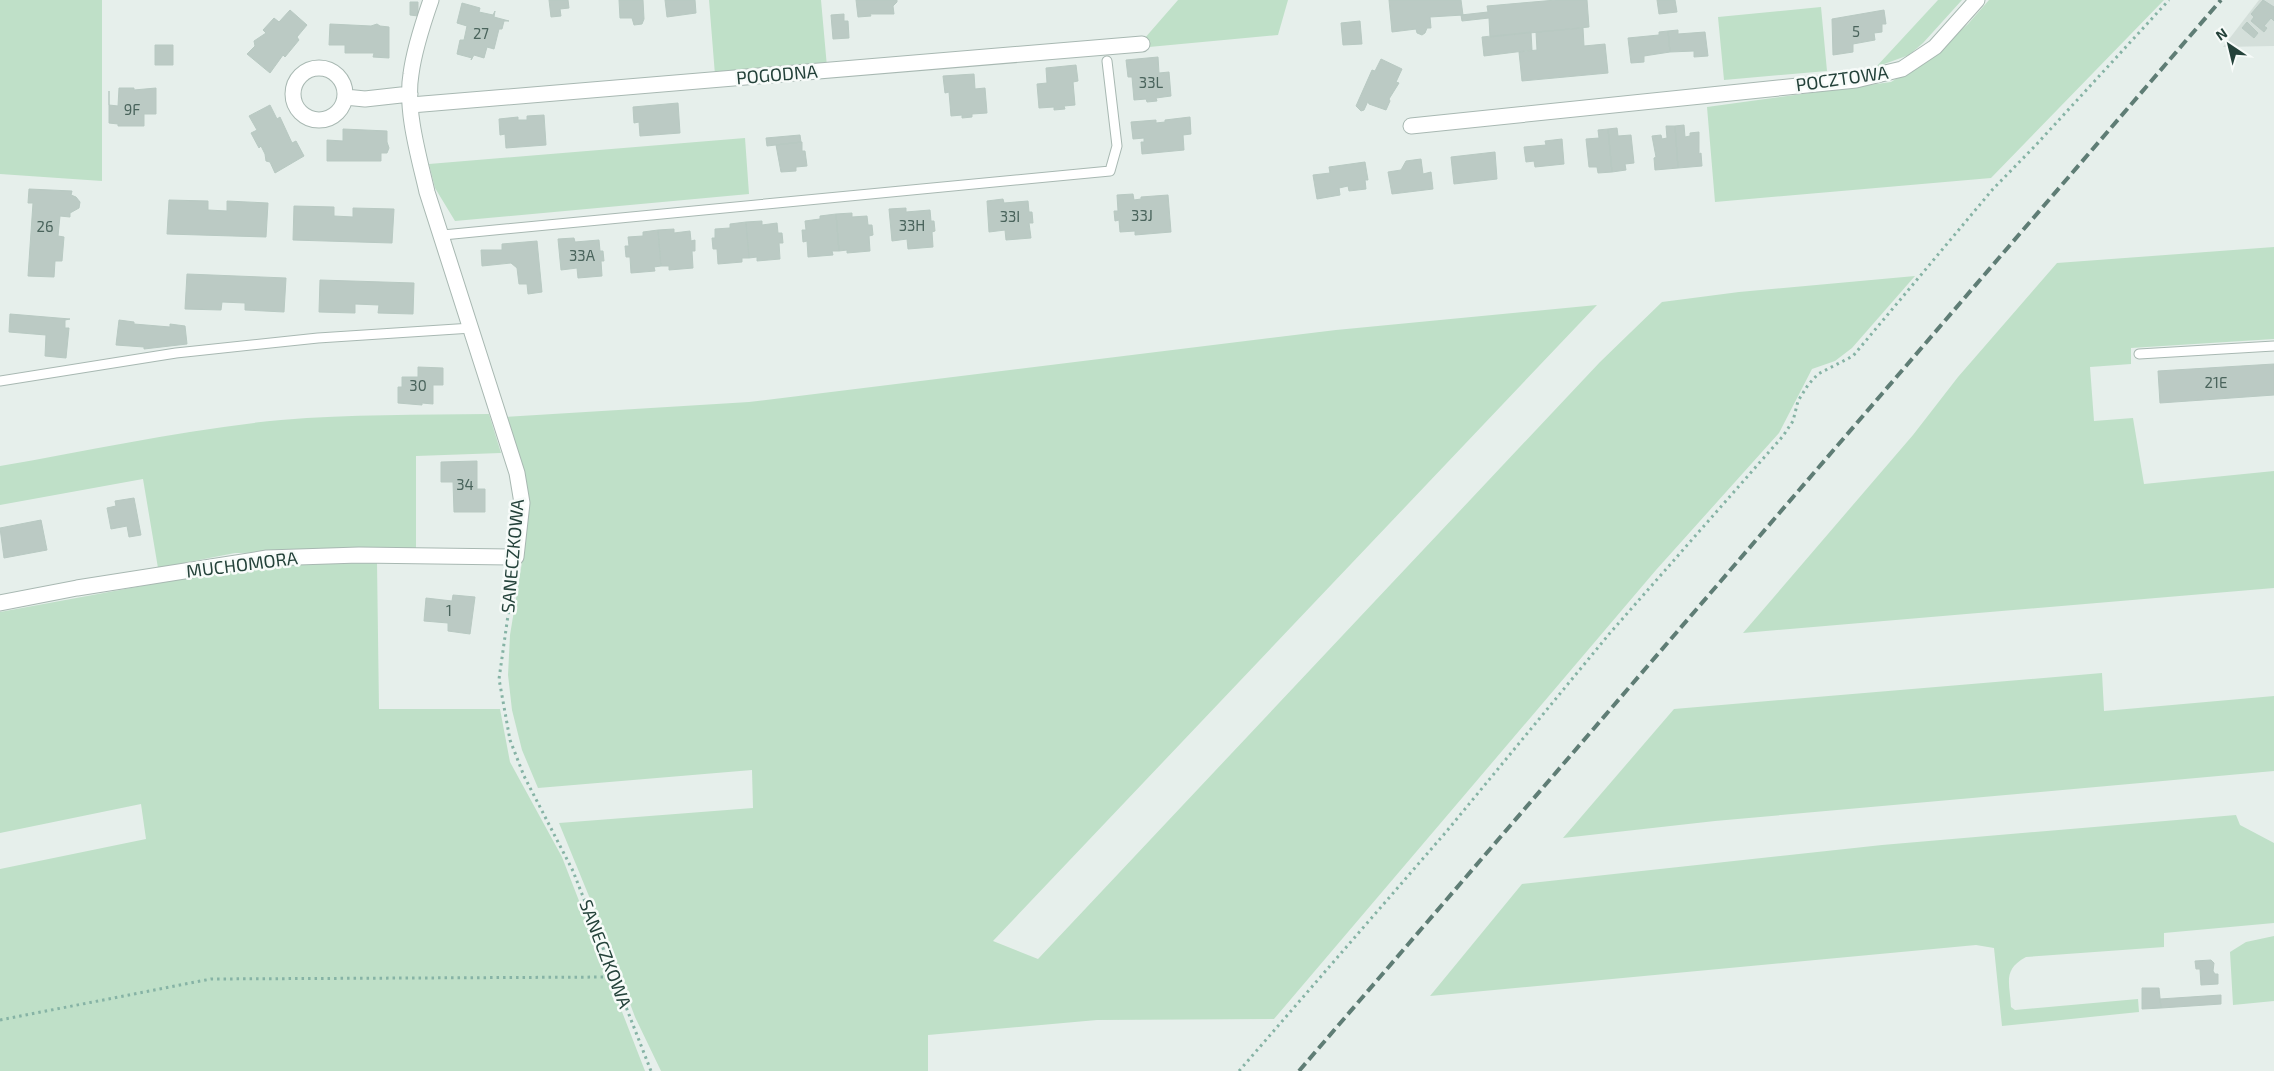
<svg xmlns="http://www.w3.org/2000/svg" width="2274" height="1071" font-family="'Exo 2',sans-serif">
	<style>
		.built { fill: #d4dfda }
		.green { fill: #bfe0c8 }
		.building { fill: #bbcac4; stroke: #b8c9c2 }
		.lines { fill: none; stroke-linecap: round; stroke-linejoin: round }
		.service-casing { stroke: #a8b8b2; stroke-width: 11 }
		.minor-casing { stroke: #a8b8b2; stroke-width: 17 }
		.path { stroke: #86b3a5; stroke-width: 3; stroke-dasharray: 2.5 4; stroke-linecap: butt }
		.service { stroke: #fff; stroke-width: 9 }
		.minor { stroke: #fff; stroke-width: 15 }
		.rail { stroke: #5f7d75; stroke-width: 4; stroke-dasharray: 10 5; stroke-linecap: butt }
		.labels { text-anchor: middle; stroke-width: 5; stroke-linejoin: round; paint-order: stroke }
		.number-label { font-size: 15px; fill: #4a645c }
		.street-label { font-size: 18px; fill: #24423a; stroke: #f7fbf9 }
	</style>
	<rect width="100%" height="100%" fill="#e6efeb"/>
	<path class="built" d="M2259,0H2274V46L2223,47Z"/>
	<path class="green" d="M0,0H102V181L0,174Z
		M709,0H821L827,67L715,75Z
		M1178,0H1288L1278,35L1149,47L1144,39Z
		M1938,0H1962L1923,43L1909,55L1876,67Z
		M1989,0H2164L1991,178L1715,202L1707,107L1891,82L1928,59L1968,24Z
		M1821,7L1827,71L1724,80L1718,17Z
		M745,138L749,194L455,221L435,188L429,164Z
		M2274,247V339L2131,348V364L2090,367L2094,421L2133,418L2144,484L2274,471V588L1743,633L1913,435L1958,377L2057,263Z
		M1915,276L1852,348L1835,361L1812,369L1779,433L1656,570L1274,1019L1097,1020L928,1035V1071H661L635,1017L602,928L559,823L753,808L752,770L538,788L522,750L512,710L508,675L510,635L523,556L528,492L504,417L749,402L1336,330L1597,305L993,941L1038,959L1600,362L1662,302L1739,292Z
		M489,414L501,453L416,456V550L235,553L158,568L143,479L0,505V466C93,450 186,429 281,420C350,414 419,415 489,414Z
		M377,562L379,709H500L510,762L562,857L645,1071H0V869L146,839L141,804L0,833V612L245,567L271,564Z
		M2102,673L2104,711L2274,696V771L1715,821L1563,838L1674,709Z
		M2236,815L2240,825L2274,843V923L2164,933V947L2026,957C2002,970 2010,983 2011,1007L2015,1010L2138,999L2139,1012L2002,1026L1994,948L1976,945L1430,996L1522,884L1882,845Z
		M2274,936V1001L2233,1005L2230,952L2246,942Z"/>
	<path class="building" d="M549,0H568L569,8L560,9L561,16L551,17Z
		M619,0H643L644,19L642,24L634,25L632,18H620Z
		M665,0H695L696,13L667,17Z
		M856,0H897V2L893,6L894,14H870L871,16L858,17Z
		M1389,0H1461L1463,15L1430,17L1431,28H1427L1425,33L1422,35L1417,33L1416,29L1392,32Z
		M1556,0H1587L1589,27L1490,37L1489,18L1462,21L1461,15L1488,12L1487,6Z
		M1657,0H1675L1677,12L1659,14Z
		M2263,0L2274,7V21L2271,18L2264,26L2267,28L2264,32L2251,21L2254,17L2251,14Z
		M410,2H418V16L410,15Z
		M462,3L480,8L479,12L493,15L495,11L494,17L509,21H504L502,29H499L494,49L487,47L484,58L474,55L471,60L472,58L457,54L460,40H464L467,26L457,23Z
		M290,10L307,25L297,37L299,40L285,57L283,55L270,73L247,54L255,46L254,41L266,33L263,30L274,18L279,22Z
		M1884,10L1886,24H1882V32L1874,33L1875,40L1853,44V52L1833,55L1832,19Z
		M844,14V21H848L849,38L833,39L831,15Z
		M1360,21L1362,44L1343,45L1341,23Z
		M2247,22L2258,33L2254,38L2242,28Z
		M330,24L371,26L377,24L380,26L389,27V58L373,57L374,53H345V45H329Z
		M1583,28L1584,46L1605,44L1608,73L1522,81L1519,52L1537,50L1536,32Z
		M1678,30V34L1705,32L1708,56L1694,57V51L1670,52L1668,31Z
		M1668,31L1670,52L1644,56V62L1631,63L1628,38L1659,35V32Z
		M1531,32L1532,50L1484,56L1482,37Z
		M155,45H173V65H155Z
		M1158,57L1159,73L1169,72L1171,96L1156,98L1157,101L1147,102L1146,99L1134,100L1132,77H1128L1126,60Z
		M1381,59L1402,69L1396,82L1399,83L1389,99L1390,101L1386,110L1369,104L1368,101L1364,110L1361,111L1356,106L1372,70L1375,71Z
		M1076,65L1078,81L1073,82L1075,105L1064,106L1065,109L1054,110V107L1039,108L1037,84L1047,83L1046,68Z
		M974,74L975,89L985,88L987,113L972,114V117L962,118V115L951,116L949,92L945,93L943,76Z
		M119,88H134V90L156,88V114H144V126H118V124L109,123V91V105L118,106Z
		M678,103L680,133L640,136L639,122L634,123L633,107Z
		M270,105L277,119L280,117L292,143L296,141L304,156L275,173L270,162L266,161L265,154L261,146L259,148L251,133L257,130L249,116Z
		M544,115L546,145L506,148L505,134L500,135L499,119L518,117V120H527V116Z
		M1190,117L1191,134L1183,135L1184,150L1142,154L1141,142H1144V138L1133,139L1131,122L1156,120V123L1165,122V120Z
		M1684,125L1685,137L1690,136V133L1699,132V154L1701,153L1702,166L1678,168L1675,126Z
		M1666,126H1675L1678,168L1655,170L1654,158L1656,157L1652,136L1661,135L1662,139L1667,138Z
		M1617,128L1618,136L1631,135L1634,163L1625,164L1626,170L1612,172L1608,129Z
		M343,129L387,131V142L389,148L387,153H381V161H327V140L343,141Z
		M1608,129L1612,172L1598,173L1597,167H1589L1586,139L1599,138L1598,130Z
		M800,135L801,142L767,146L766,138Z
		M1562,139L1564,164L1535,167L1534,161L1526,162L1524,147L1546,145L1545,141Z
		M802,142V151H805L807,166L796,167V171L781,172L776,145Z
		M1495,152L1497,179L1454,184L1451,157Z
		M1421,159L1423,174L1431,172L1433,189L1392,194L1388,172L1401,170L1406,161Z
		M1365,162L1368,180H1365L1366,189L1349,191L1348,186L1339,188L1340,195L1317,199L1313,175L1330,173L1329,167Z
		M29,189L72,191L71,195L76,197L80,202L79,208L70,213V217L60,216L58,236L64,237L62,261H55L54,277L28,276L33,203H28Z
		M1133,194L1134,200L1141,199V197L1168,195L1171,232L1135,235V231L1120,232L1119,220L1115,221L1114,211H1118L1117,195Z
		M1003,199L1004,203L1028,201L1029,212H1032L1033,223H1029L1031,238L1006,240L1005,230L989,232L987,201Z
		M169,200L208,201V210L227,211V201L268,203L266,237L167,234Z
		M294,206L334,207V216L353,217V208L394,209L392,243L293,240Z
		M906,208V212L930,210L931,221H934L935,231L932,232L933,247L908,249L907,239L892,241L889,209Z
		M852,213V217L867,216L868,225H872L873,235L869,236L870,251L847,253V250L839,251L836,214Z
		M836,214L839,251H832L833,255L808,257L807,241L803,242L802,230H806L805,221L820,219V216Z
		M762,221V225L777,223L778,233H782L783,243H779L780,259L757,261V257L749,258L746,222Z
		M746,222L749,258H742V262L718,264L717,249H713L712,238H715V229L730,228V224Z
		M674,229V233L690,231L691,241L695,240V251H692L693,268L669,270V266H661L658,230Z
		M658,230L661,266L654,267L655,271L631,273L630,257H626L625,246H629L628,237L643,236V232Z
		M574,238L575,242L599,240L600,251H603L604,261H601L602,276L578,278L577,268L561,270L558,239Z
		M537,241L542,292L528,294L527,284H519L517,268L511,263L482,266L481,250H502V244Z
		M187,274L286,278L284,312L245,310V303L222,302L221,310L185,309Z
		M320,280L414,283L413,314L378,313L379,305L355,304V313L319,312Z
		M10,314L70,319L65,320V328H69L66,358L45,356L46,335L9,332Z
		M119,320L134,322V324L170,327V324L185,326L187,344L144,349V347L116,345Z
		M2274,364V395L2160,403L2158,371Z
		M418,367L443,368V385H433V404L422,403V405L398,403V387H402V377H418Z
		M477,461V489H485V512H454L453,482H441V462Z
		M134,498L141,535L129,537L127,526L111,529L107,508L116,506L115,501Z
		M41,520L47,550L4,558L0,528Z
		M453,595L475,597L470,634L448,631V623L424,621L426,598L452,601Z
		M2211,960L2214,963L2213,971L2215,974H2218V984L2201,985L2200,969H2196L2195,961Z
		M2142,988H2159L2161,1008L2142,1009Z
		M2221,995V1004L2161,1008L2160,999Z"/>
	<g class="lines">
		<g class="service-casing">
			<path id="service" d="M443,235L1110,171L1117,146L1107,61
				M2139,354L2274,346
				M0,381L176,353L318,338L472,328"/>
		</g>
		<g class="minor-casing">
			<path id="minor" d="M293 94a26 26 0 1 1 52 0a26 26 0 1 1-52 0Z
				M345,97L365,99L410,94
				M411,105L1142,44
				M1411,126L1856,80L1902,69L1935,47L1977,0
				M0,603L77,588L267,558L359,555L516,557L522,503L517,473L427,192C419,157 405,110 411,74C414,50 423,23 431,0"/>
		</g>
		<path class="path" d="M514,573L499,679L510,740L524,776L573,871L651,1071
			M0,1020L211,979L613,977
			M1239,1071L1446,832L1610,633L1783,436L1793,421L1798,401L1808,385L1818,374L1853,356L1993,189L2035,146L2169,0"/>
		<use href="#service" class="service"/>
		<use href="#minor" class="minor"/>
		<path class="rail" d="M1299,1071L2221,0"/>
	</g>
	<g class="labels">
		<g class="number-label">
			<text x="1856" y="37">5</text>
			<text x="481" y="39">27</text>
			<text x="1151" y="88">33L</text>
			<text x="132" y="115">9F</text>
			<text x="1142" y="221">33J</text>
			<text x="1010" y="222">33I</text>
			<text x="912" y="231">33H</text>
			<text x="45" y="232">26</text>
			<text x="582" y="261">33A</text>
			<text x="2216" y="388">21E</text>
			<text x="418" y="391">30</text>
			<text x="465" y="490">34</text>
			<text x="449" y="616">1</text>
		</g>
		<g class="street-label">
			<text transform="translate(777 75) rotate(-5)" y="6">POGODNA</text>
			<text transform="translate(1842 79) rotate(-8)" y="6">POCZTOWA</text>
			<text transform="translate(513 556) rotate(-85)" y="6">SANECZKOWA</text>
			<text transform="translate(242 565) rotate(-7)" y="6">MUCHOMORA</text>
			<text transform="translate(605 954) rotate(69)" y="6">SANECZKOWA</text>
		</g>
	</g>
	<g transform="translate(2229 45) rotate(325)" stroke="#f7fbf9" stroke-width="4" paint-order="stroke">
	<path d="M0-4L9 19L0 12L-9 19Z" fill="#24423a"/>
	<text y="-8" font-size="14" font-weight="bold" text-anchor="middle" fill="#24423a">N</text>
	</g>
</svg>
